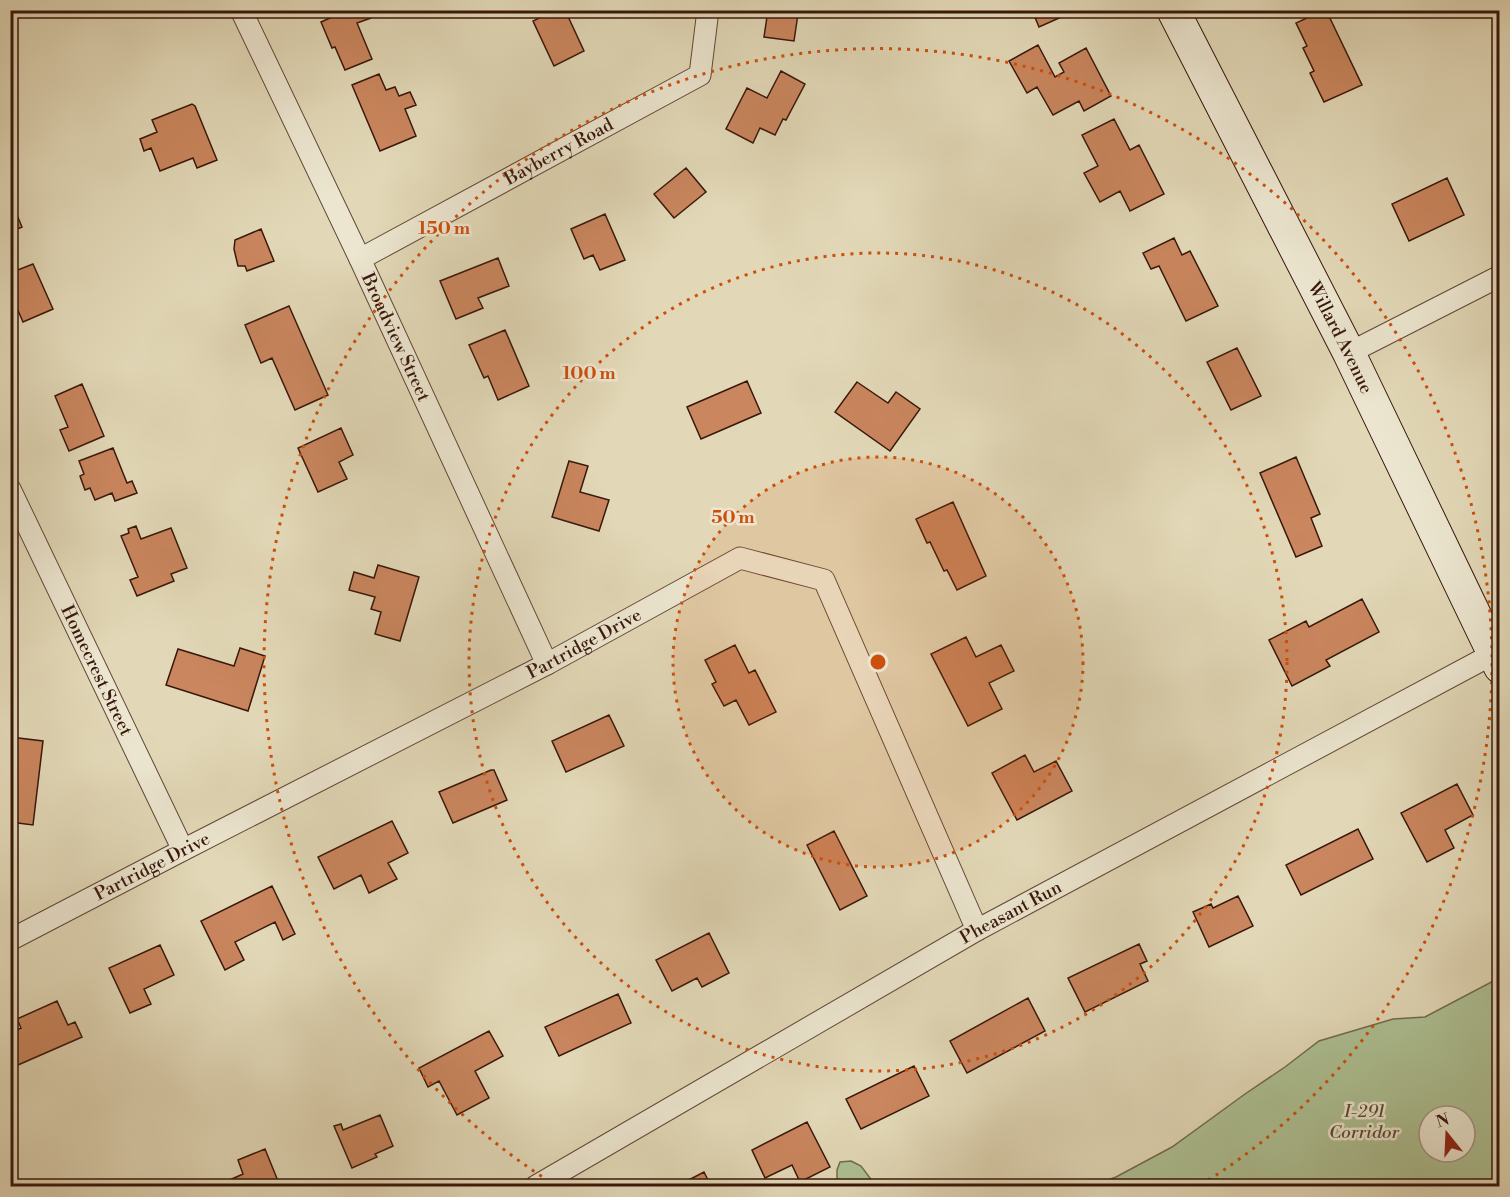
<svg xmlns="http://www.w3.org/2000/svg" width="1510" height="1197" font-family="'Libre Bodoni',serif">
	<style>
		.green { fill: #adc093; stroke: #726c4f; stroke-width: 1.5; fill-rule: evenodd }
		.building { fill: #ca865e; stroke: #38170b; stroke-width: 1.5 }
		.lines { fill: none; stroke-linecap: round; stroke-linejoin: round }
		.minor-casing { stroke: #624736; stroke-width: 23 }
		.secondary-casing { stroke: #38170b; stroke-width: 34 }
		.minor { stroke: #ece6d0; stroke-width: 21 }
		.secondary { stroke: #ece6d0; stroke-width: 32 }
		.ring { fill: none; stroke: #ce4f0c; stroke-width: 3; stroke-dasharray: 3 6 }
		.labels { text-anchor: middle; stroke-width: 5; stroke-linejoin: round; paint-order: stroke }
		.street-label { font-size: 18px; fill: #38170b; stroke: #ece6d0 }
		.park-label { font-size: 18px; font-style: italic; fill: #5b4a34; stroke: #ece6d0 }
		.centre { fill: #ce4f0c; stroke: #ece6d0; stroke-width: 3 }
		.ring-label { font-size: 18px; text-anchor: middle; font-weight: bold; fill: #ce4f0c; stroke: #ece6d0; stroke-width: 5; stroke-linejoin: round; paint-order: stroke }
	</style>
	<rect width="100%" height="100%" fill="#e2d8b7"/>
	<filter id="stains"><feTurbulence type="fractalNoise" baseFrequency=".00333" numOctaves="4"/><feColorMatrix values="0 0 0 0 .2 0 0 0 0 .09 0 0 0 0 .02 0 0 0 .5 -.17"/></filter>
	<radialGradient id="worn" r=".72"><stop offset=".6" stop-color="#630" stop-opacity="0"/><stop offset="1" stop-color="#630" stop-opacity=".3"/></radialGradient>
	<path class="green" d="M1499,978V1186H1092L1116,1177L1172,1147L1245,1094L1285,1067L1319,1041L1393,1019L1425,1017ZM1429,1116H1465V1152H1429Z
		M851,1161L861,1166L876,1186H837V1170L840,1162Z"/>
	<path class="building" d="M348,10H368L371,18L357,23L372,59L345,70L335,47L332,48L321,22Z
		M555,10H565L584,51L554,66L533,21Z
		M768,10H817L816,17L798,14L794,41L764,37Z
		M1032,10H1067L1068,14L1039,27Z
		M1324,10H1326L1362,85L1324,102L1310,73L1314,71L1303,48L1307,46L1296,23Z
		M1038,45L1055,77L1064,72L1059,63L1086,48L1111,96L1084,111L1079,101L1053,115L1037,87L1027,93L1009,61Z
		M781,71L805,84L786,120L783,119L775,135L760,128L753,143L726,129L747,88L767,98Z
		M379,74L386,90L395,87L399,96L410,92L416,105L405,109L416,136L380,151L352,85Z
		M192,104L195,106L217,160L197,168L193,158L160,171L151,148L144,151L140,139L157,132L152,120Z
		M1114,119L1130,150L1139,145L1164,194L1130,211L1120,191L1100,202L1084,173L1098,166L1082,135Z
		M686,168L706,192L674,218L654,194Z
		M1447,178L1464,215L1409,241L1392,204Z
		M10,198L22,227L10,232Z
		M605,214L625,260L600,270L593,255L584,259L571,229Z
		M261,229L274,261L247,271L245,266H238L234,249L235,240Z
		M1174,238L1182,255L1190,251L1218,306L1186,321L1159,266L1151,269L1143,253Z
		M498,258L509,286L478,298L483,308L456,319L440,281Z
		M33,264L53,309L23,322L13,299L10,300V273Z
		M289,306L328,395L295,410L272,358L261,363L245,325Z
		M505,330L529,386L498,400L488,376L484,378L469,345Z
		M1237,348L1261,396L1231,410L1207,362Z
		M747,381L761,413L701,439L687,407Z
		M857,382L888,403L896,392L920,409L890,451L835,412Z
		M82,384L104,436L69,451L60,430L68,427L55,396Z
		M341,428L353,455L339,462L347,479L318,492L298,448Z
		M113,448L127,483L132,481L137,493L115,501L112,493L95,500L90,488L85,490L80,476L84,474L79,461Z
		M1296,457L1320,514L1311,518L1322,546L1296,557L1260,473Z
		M569,461L588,466L580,492L609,500L599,531L552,517Z
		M953,502L986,576L957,590L947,570L944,571L930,542L927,543L916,519Z
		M136,526L141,539L171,528L187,568L171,574L174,581L137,596L130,580L138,577L121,536L129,533L128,529Z
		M378,565L419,577L400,641L375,634L381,612L371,609L375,597L349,590L354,572L374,578Z
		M1362,599L1379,632L1326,660L1330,666L1292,686L1269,640L1306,621L1309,627Z
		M966,637L976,657L1001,645L1014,671L989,683L1002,709L968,726L931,654Z
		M735,645L749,673L755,670L776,712L749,725L736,700L724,706L712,684L716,682L705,660Z
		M240,648L265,656L248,711L166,685L178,649L234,666Z
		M609,715L624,746L566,772L552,741Z
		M10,737L43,741L33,825L10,822Z
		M1025,755L1034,772L1056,761L1072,791L1017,820L992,773Z
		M491,770H494L507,800L453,823L439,792Z
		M1457,784L1473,815L1445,830L1454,848L1427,862L1401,813Z
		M392,821L408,853L388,863L397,879L369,893L361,875L334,889L318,857Z
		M1358,829L1373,859L1301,895L1286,865Z
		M834,831L867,896L840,910L807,845Z
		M272,886L295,934L283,940L275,922L235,942L244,960L225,970L201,921Z
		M1238,896L1253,926L1209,947L1193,912L1211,904L1213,908Z
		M709,933L729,973L702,987L697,978L672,991L656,960Z
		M1139,944L1147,961L1140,964L1148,981L1085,1012L1068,978Z
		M160,945L174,975L144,989L151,1004L130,1013L109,968Z
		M618,994L631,1023L559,1056L545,1027Z
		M1028,998L1045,1031L967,1073L950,1041Z
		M57,1001L68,1025L75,1022L82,1037L11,1068L10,1033L21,1028L17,1019Z
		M489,1031L503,1056L475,1071L489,1098L457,1115L439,1081L428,1087L419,1068Z
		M914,1066L929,1096L861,1129L846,1099Z
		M380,1115L393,1146L375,1154L377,1157L352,1168L334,1126L341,1124L343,1130Z
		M807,1122L830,1167L800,1182L792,1165L765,1178L752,1150Z
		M265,1149L280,1186H216L243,1174L238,1160Z
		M704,1172L711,1186H677Z"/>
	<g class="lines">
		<g class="minor-casing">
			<g id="minor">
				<path id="s1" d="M241,10L360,259L547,664"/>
				<path id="s2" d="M360,259L700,75L708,10"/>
				<path d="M1349,353L1500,276"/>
				<path id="s3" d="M10,489L183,850"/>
				<path id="s4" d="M10,940L183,850L547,664L740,558L824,580L977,930"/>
				<path id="s5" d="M536,1186L977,930L1493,654"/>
			</g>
		</g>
		<g class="secondary-casing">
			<g id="secondary">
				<path id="s6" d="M1173,10L1349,353L1500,667"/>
			</g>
		</g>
		<use href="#minor" class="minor"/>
		<use href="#secondary" class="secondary"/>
	</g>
	<circle cx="878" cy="662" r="205" fill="#ce4f0c" fill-opacity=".12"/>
	<g class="ring">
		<circle cx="878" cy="662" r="205"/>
		<circle cx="878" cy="662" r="409"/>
		<path d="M557 1186A614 614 0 1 1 1199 1186"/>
	</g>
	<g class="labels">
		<g class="street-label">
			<text dy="6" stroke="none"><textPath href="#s2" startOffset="226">Bayberry Road</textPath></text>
			<text dy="6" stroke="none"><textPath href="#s1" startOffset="362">Broadview Street</textPath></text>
			<text dy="6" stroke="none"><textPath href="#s6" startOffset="368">Willard Avenue</textPath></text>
			<text dy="6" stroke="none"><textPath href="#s4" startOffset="646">Partridge Drive</textPath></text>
			<text dy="6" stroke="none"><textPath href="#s3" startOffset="201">Homecrest Street</textPath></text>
			<text dy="6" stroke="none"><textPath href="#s4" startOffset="160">Partridge Drive</textPath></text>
			<text dy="6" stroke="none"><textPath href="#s5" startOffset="548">Pheasant Run</textPath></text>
		</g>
		<g class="park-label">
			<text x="1364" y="1117">I-291<tspan x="1364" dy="21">Corridor</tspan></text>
		</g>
	</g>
	<circle cx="878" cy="662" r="9" class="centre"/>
	<g class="ring-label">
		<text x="444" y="234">150 m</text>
		<text x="589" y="379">100 m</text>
		<text x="733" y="523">50 m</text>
	</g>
	<rect width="1510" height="1197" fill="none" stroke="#e2d8b7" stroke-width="36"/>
	<rect x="12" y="12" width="1486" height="1173" fill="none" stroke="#38170b" stroke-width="3"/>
	<rect x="18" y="18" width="1474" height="1161" fill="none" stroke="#38170b" stroke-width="1.5"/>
	<g transform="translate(1447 1134) rotate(342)"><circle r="28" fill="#ece6d0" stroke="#a49381" stroke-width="1.5"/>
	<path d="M0-4.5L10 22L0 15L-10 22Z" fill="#8f2418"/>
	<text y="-9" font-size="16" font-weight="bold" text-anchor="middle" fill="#38170b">N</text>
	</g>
	<rect width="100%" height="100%" filter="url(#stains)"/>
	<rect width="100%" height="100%" fill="url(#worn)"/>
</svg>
